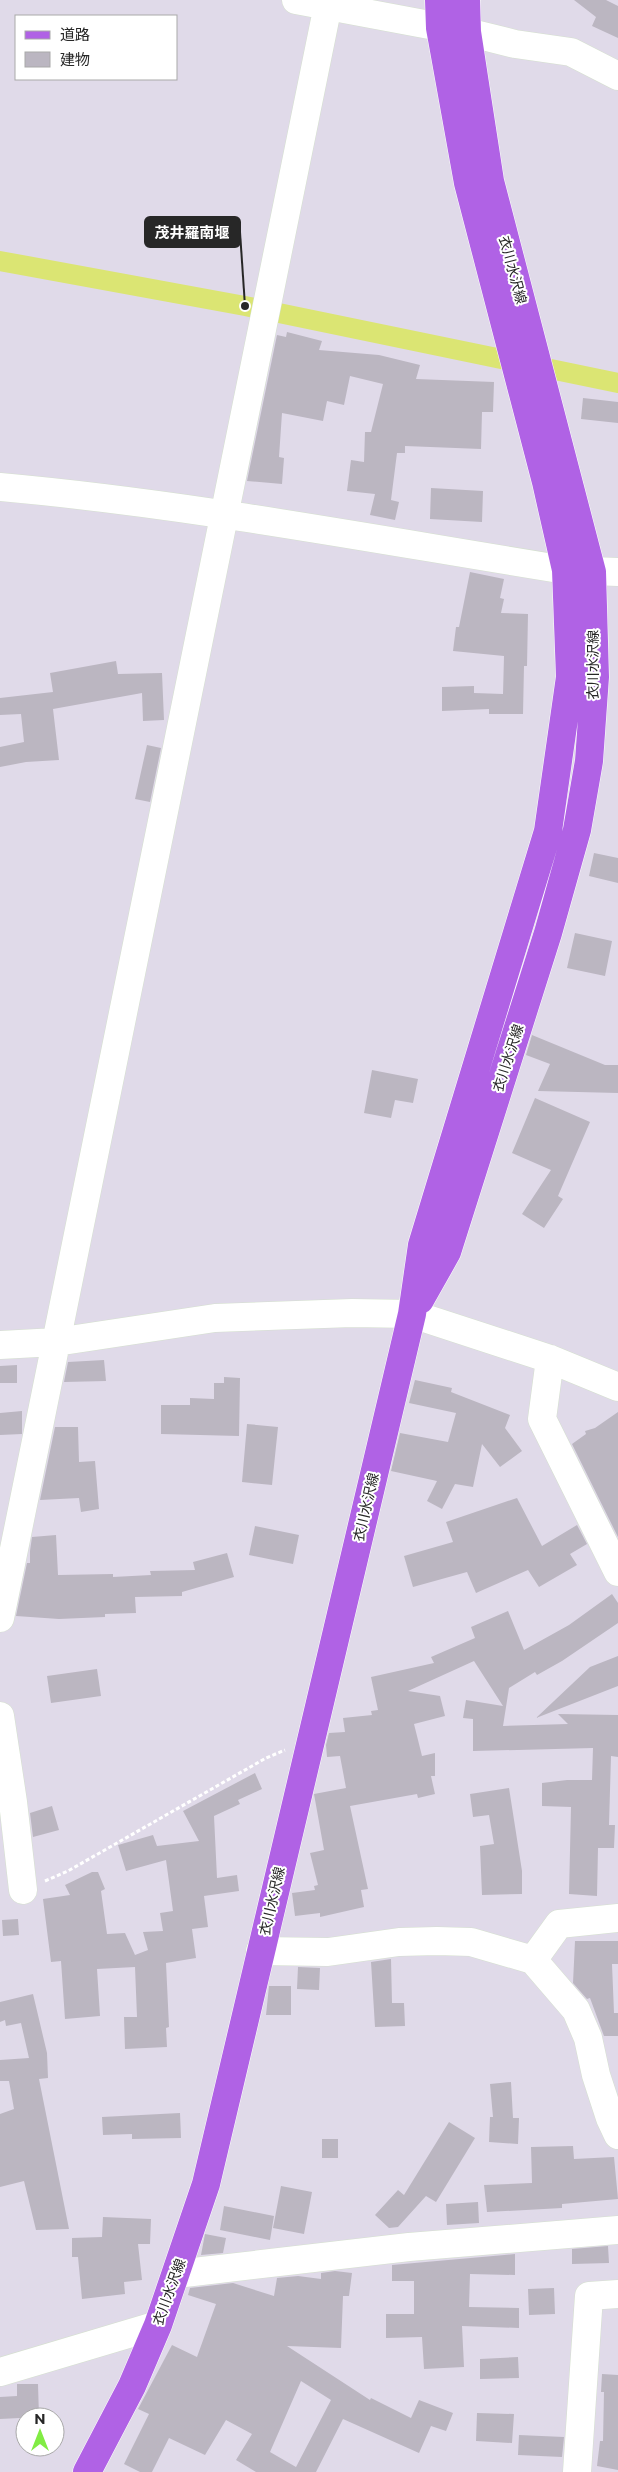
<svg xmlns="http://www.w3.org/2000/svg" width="618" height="2472" font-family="Montserrat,'Noto Sans JP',sans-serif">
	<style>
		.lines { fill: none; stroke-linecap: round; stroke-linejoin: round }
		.canal { stroke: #dbe573; stroke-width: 20 }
		.building { fill: #bbb6c1; fill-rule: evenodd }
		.minor-casing { stroke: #d5e0cf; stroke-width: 29 }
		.major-casing { stroke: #fff; stroke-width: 29 }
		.path { stroke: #fff; stroke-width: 3; stroke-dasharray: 4 2.5; stroke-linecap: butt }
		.minor { stroke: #fff; stroke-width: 28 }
		.major { stroke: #b062e5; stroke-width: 28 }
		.labels { text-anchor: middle; stroke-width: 4; stroke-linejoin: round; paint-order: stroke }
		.street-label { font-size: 14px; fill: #272727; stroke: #fff }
		.leader { fill: none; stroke: #272727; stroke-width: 2 }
		.callout-dot { fill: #272727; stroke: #fff; stroke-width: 2 }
		.callout { fill: #272727; stroke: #272727; stroke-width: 2 }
		.callout-label { font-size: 15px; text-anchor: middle; font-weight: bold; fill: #fff }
	</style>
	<rect width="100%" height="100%" fill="#e0dae9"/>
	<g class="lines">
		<path class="canal" d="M0,261L245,306L618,383"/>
	</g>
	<path class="building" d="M574,0H606L618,6V38L592,26L596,17Z
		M287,332L322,341L319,350L379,355L420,365L416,379L494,382L493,412H482L481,449L405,446V453H397L391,500L399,502L395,520L370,515L375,494L347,491L351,460L364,462L365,432H371L383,384L350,376L344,405L327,401L323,421L282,413L279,457L284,458L282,484L247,481L277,335L286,337Z
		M583,398L618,402V423L581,419Z
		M431,488L483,491L482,522L430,519Z
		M470,572L504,579L500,598L504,599L501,613L528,614L527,666H524L523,714H489V709L442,711V687L474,686V693L503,694L504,656L453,651L456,627H459Z
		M116,661L118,674L162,673L164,720L143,721L142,693L53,709L59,760L26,762L0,767V747L24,742L21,714L0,715V698L53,692L50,673Z
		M147,745L161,748L150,802L135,799Z
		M594,853L618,858V883L589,876Z
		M575,933L612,941L605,976L567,968Z
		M532,1035L605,1065H618V1093L538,1091L550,1064L526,1055Z
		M372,1070L418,1079L413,1103L395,1100L391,1118L364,1113Z
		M535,1098L590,1122L558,1196L563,1199L544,1228L522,1214L551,1170L512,1153Z
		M104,1360L106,1381L64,1382L68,1362Z
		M17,1365V1383H0V1366Z
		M224,1377L240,1378L239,1436L161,1434V1405H190V1398L214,1399V1383H224Z
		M415,1380L452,1388L451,1392L510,1415L505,1428L522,1451L500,1467L482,1444L473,1487L455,1484L442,1509L427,1501L437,1481L391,1471L400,1433L448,1442L456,1413L409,1403Z
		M22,1411V1434L0,1435V1413Z
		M618,1412V1537L572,1444L586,1434L585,1431L595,1428Z
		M247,1424L278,1427L272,1485L242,1482Z
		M55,1427H78L79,1462L95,1461L99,1509L81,1512L79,1498L40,1500Z
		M517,1498L542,1546L577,1525L587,1544L570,1554L577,1565L539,1587L528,1570L476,1593L467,1572L413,1587L404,1556L453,1542L446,1522Z
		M255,1526L299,1535L293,1564L249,1555Z
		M56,1535L58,1575L113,1574V1577L151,1575L150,1571L195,1570L193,1562L227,1553L234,1577L182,1592V1596L135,1597L136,1613L105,1614V1617L59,1619L16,1616L27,1563H30V1551L32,1537Z
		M612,1594L618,1603V1623L562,1661L537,1675L535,1672L509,1688L503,1726L568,1724L558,1714L618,1715V1757L611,1756L609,1825H615L614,1848H598L597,1896L569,1894L571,1807L542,1806V1783L567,1780H592L593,1748L473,1751V1719L463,1718L466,1700L503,1706L474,1661L408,1691L440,1696L445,1716L414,1724L422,1756L435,1753V1776H431L435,1794L418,1798L417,1794L350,1806L368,1889L361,1890L364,1907L320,1917V1913L295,1916L292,1893L315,1890L314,1886L318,1885L310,1853L324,1850L314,1794L346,1788L340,1756L327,1757L326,1745L329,1733L345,1732L343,1718L372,1715L371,1711L378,1710L371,1677L434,1663L431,1657L475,1638L471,1627L508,1611L524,1650L569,1625Z
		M618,1656V1686L536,1718L590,1667Z
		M97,1669L101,1696L51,1703L47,1676Z
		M255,1773L262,1789L238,1800L240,1804L214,1816L217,1878L237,1875L239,1891L204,1896L208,1927L192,1929L196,1958L166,1963L169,2027L166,2028L167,2047L125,2049L124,2017H137L135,1967L97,1969L100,2016L65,2019L61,1961L51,1962L43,1899L70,1895L65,1885L92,1872H98L105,1889L101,1891L107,1934L125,1933L135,1955L148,1950L143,1932L163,1931L160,1913L173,1911L166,1860L126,1871L118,1845L153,1835L157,1846L199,1841L183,1811Z
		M509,1788L522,1871V1894L482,1895L480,1846L494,1844L489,1815L473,1817L470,1794Z
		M52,1806L59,1830L33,1837L30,1813Z
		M18,1919L19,1935L3,1936L2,1920Z
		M575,1941H618V1964H612L614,2013H618V2036H604L590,1998L587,1999L573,1983Z
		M391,1959L392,2003H404L405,2026L375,2027L371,1962Z
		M298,1967L320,1968L319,1990L297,1989Z
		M269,1986H291V2015H266Z
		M33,1994L47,2053L48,2078L39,2079L69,2229L36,2230L24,2181L0,2187V2114L14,2109L9,2081H0V2060L29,2058L21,2023L6,2026L5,2020L0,2022V2002Z
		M511,2082L513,2118H519L518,2144L489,2142L490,2117H493L490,2084Z
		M180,2113L181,2138L132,2139V2134L103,2135L102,2117Z
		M449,2122L475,2138L436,2202L426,2196L398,2227L389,2228L375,2215L398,2190L404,2195Z
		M322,2139H338V2158H322Z
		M573,2146L574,2159L614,2157L618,2199L562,2204V2208L487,2212L484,2185L532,2183L531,2147Z
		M281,2186L312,2192L304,2234L273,2228Z
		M478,2202L479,2223L447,2225L446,2204Z
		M224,2206L274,2216L270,2240L220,2230Z
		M103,2217L151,2219L150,2244H138L142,2280L124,2282L125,2294L82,2299L78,2257H72V2238L102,2237Z
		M205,2234L226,2238L223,2253L201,2255Z
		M608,2246L609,2263L572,2264V2249Z
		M515,2254V2275L470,2274L469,2307L519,2308V2328L462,2326L464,2367L424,2369L422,2337L386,2338V2314H414V2281H392V2265Z
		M335,2271L352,2273L349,2296H343L341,2348L287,2346L370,2400L371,2398L411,2418L419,2400L453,2413L446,2431L431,2426L419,2453L343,2419L316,2472H256L236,2460L252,2434L226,2420L205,2455L169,2438L152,2472H140L124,2464L149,2414L138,2409L172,2345L197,2357L216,2304L188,2295L190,2288L233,2283L274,2296L277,2278L298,2276L321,2279V2273ZM301,2381L331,2400L296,2467L270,2452Z
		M554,2288L555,2314L529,2315L528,2289Z
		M518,2357L519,2378L480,2379V2359Z
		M602,2374L618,2375V2470L597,2466L600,2441H603L604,2392H601Z
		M17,2384H38L39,2417L0,2419V2397L17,2396Z
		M477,2413L514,2414L512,2443L476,2441Z
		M519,2435L564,2437L562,2457L518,2455Z"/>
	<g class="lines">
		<g class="minor-casing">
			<path id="minor" d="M296,0L467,32L515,44L571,52L618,76
				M0,487C190,504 378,540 566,570L618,572
				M0,1345L56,1342L215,1318L352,1313L412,1314L550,1359L618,1387
				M550,1359L542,1419L618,1572
				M0,1618L329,0
				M0,1716L13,1802L23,1890
				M260,1951L328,1952L399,1942L437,1941L471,1942L533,1960L576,2010L588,2038L596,2075L610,2118L618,2135
				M533,1960L559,1924L618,1918
				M176,2274L409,2247L618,2230
				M0,2372L158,2325
				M577,2472L589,2296L618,2294"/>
		</g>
		<g class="major-casing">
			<path id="major" d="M420,1300L447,1252L548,933L577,830L589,761L595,677L592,572L490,181L467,32L466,0
				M87,2472L132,2386L158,2325L206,2184L412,1314L422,1245L548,831L570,677L566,570L546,482L468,183L440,28L439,0"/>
		</g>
		<path class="path" d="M45,1881L68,1871L266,1758L285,1750"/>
		<use href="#minor" class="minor"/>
		<use href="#major" class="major"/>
	</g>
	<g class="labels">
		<g class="street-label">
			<text transform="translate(513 270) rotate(75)" y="5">衣川水沢線</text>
			<text transform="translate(593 665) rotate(-90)" y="5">衣川水沢線</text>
			<text transform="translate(508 1058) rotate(-72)" y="5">衣川水沢線</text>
			<text transform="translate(366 1507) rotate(-77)" y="5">衣川水沢線</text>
			<text transform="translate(272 1901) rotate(-77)" y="5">衣川水沢線</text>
			<text transform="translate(169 2292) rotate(-70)" y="5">衣川水沢線</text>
		</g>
	</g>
	<path class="leader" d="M245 306L240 232"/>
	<circle class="callout-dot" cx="245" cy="306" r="5"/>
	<rect class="callout" x="145" y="217" width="95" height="30" rx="5"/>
	<g class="callout-label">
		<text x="192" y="238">茂井羅南堰</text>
	</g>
	<rect x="15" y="15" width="162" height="65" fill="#ffffff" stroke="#a9a9a9"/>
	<rect x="25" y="31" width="25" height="8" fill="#b062e5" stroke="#a9a9a9"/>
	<text x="60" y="40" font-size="15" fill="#272727">道路</text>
	<rect x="25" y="52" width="25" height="15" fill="#bbb6c1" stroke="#a9a9a9"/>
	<text x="60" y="65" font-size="15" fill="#272727">建物</text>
	<g transform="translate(40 2432)"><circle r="24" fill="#ffffff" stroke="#a9a9a9"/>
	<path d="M0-4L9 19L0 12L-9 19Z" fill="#81ec44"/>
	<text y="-8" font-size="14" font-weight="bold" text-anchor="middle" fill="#272727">N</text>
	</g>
</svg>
